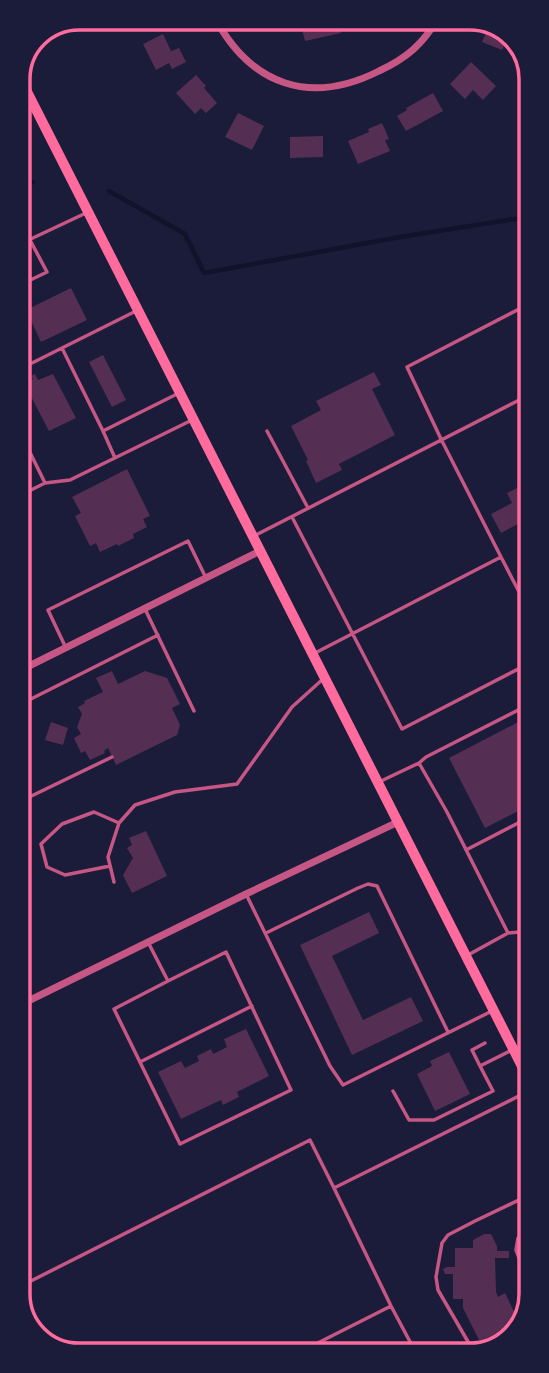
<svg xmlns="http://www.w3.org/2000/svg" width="549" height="1373" font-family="'Open Sans',sans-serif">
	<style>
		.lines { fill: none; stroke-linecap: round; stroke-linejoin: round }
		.stream { stroke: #12122b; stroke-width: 4.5 }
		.building { fill: #542f53 }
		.service { stroke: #c65784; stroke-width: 3.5 }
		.minor { stroke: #c65784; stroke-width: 7 }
		.secondary { stroke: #ff6b9d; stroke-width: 10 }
		.rim { fill: none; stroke: #ff6b9d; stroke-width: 3.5 }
	</style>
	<rect width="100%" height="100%" fill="#1b1b3a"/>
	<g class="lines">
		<path class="stream" d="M18,189L33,182
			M109,191L185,234L204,273L400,237L515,219L529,220"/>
	</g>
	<path class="building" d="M315,18H338L341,33L305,41L300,21Z
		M490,24L508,30L510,33L502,50L482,42Z
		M163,34L171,51L179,48L186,62L172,69L169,63L156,70L143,44Z
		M471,62L496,86L483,100L473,90L465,99L450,84Z
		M196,75L206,86L204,88L217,103L206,113L201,108L195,114L176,93Z
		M433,93L443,111L406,131L397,116L407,110L406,108Z
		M238,113L264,126L252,150L225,137Z
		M382,123L389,139L385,140L390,151L358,164L348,141L369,132L368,129Z
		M323,136V157L290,158V137Z
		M71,288L87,320L41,342L26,310Z
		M103,355L126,400L112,407L89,362Z
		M374,372L381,385L372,389L395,435L339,464L342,470L316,483L306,461L308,460L291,426L321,410L316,401Z
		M35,374L38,380L53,374L76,418L49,431L26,387L31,385L29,381L33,379L31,376Z
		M529,437V464L519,442Z
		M127,469L150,516L143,519L147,527L133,534L134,538L118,546L117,544L100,552L96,543L90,546L75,516L81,513L72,497Z
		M529,482L530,531L527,532L522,522L501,533L491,514L512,503L507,493Z
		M112,671L118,684L145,671L167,678L180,704L172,708L180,725L177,735L116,765L108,748L104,751L105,753L90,760L85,751L81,753L74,738L81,734L77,727L82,714L78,707L85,703L84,701L103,692L96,678Z
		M530,716V805L485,828L449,758Z
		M51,722L68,728L63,745L45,740Z
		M146,831L167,876L132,893L123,875L133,858L127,848L132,845L129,838Z
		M369,912L379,933L332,956L363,1020L411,997L423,1021L352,1055L300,945Z
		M246,1029L269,1076L237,1092L239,1097L223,1105L221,1100L181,1119L158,1072L181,1061L185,1068L199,1061L197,1056L211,1049L213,1054L227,1047L224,1039Z
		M449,1052L470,1094L435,1111L417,1074L432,1066L430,1061Z
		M484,1234H491L497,1246V1251H509V1258H495L496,1292L498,1297L505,1293L521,1326L519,1331L490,1352H485L463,1308V1299H453V1274H445L443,1269L447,1267H455V1248H473V1240Z"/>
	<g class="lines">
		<path class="service" d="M18,245L86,213
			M18,286L47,272L30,240
			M136,311L62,348L103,431L177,394
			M18,315L29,337
			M20,369L62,348
			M18,428L45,483
			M103,431L115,458
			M267,431L308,508
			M19,496L45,483L70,480L192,420
			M292,517L402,729L530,663
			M254,536L529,395
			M501,557L441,439L407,367L529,304
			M145,609L194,711
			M65,646L48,610L188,541L206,578
			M315,653L501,557L530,613
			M19,705L158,635
			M419,763L426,757L530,704
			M379,782L419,763L447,812L508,933L468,955
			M19,802L112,757
			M466,850L530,817
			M110,866L65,875L47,867L41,844L62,824L94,812L119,823
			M114,882L108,857L119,823L135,805L175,792L237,784L292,707L323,679
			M246,894L330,1066L343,1085L492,1011
			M266,933L358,888L368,884L377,886L448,1032
			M508,933L520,932L531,927
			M149,944L168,981L114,1009L180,1144L291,1090L226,952L168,981
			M485,1043L472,1050L480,1066L512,1050
			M140,1062L252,1006
			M393,1091L409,1120H434L493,1091L480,1066
			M531,1231L518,1238L516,1250L522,1266L531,1286
			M21,1286L310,1140L334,1188
			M391,1306L416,1353
			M474,1352L438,1290L436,1277L442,1243L448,1235L475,1221L521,1199L531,1198
			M296,1354L391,1306L334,1188L531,1090"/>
		<path class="minor" d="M215,18C251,85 310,106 379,71C407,58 423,44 438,18
			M19,671L260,551
			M20,1005L246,894L398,822"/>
		<path class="secondary" d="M18,74L531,1084"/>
	</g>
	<path d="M0 0H549V1373H0ZM79 30H470A49 49 0 0 1 519 79V1294A49 49 0 0 1 470 1343H79A49 49 0 0 1 30 1294V79A49 49 0 0 1 79 30Z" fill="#1b1b3a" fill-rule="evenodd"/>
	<path class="rim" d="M79 30H470A49 49 0 0 1 519 79V1294A49 49 0 0 1 470 1343H79A49 49 0 0 1 30 1294V79A49 49 0 0 1 79 30Z"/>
</svg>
